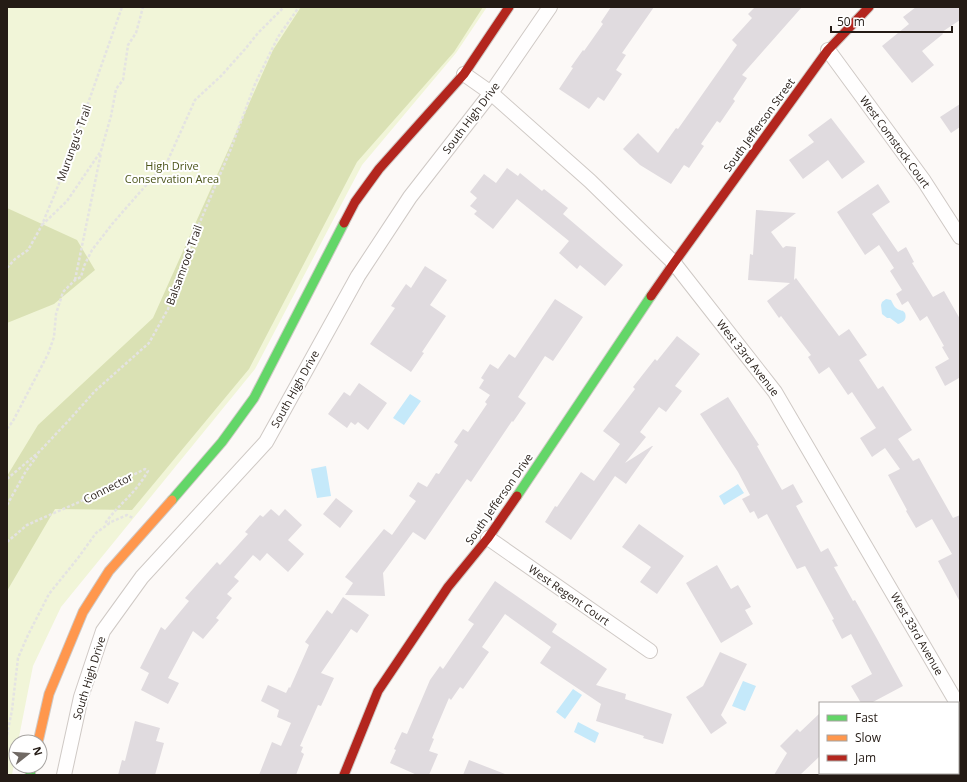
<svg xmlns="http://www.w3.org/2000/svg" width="967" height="782" font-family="'Open Sans',sans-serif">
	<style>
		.green { fill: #f1f5d8 }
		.forest { fill: #dae1b4 }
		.water { fill: #c5e9fa }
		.building { fill: #e0dbdf }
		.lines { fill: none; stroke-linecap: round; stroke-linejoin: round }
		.street-casing { stroke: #cfc9c5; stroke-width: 16 }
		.fast-casing { stroke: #cfc9c5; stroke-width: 11 }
		.slow-casing { stroke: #cfc9c5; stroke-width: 11 }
		.jam-casing { stroke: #cfc9c5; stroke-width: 11 }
		.path { stroke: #e4e3e2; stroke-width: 2.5; stroke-dasharray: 3 2; stroke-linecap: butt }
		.street { stroke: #fffefe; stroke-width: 14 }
		.fast { stroke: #63d668; stroke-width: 9 }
		.slow { stroke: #ff974d; stroke-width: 9 }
		.jam { stroke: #b3261e; stroke-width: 9 }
		.labels { text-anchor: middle; stroke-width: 4; stroke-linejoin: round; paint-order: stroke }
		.street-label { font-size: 11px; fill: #241b15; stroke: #fff }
		.park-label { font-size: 11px; fill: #4b541a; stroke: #fff }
	</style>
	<rect width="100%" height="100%" fill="#fcf9f7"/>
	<path class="green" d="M7,7H487L456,53L362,165L255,369L61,607L33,666L18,742H16V753L12,775H7Z"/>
	<path class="forest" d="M301,7H483L454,52L357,162L249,369L132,510L55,509L7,591V476L38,425L153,318L273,50Z
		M7,208L77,240L95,270L54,304L7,323Z"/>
	<path class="water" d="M886,299L891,300C893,304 895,309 900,310C905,312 901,309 905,313C907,319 904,322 898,324L890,318H887L882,314L881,305L882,302Z
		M410,394L421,401L404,425L393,418Z
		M326,466L331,496L317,498L311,469Z
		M738,484L744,493L724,505L719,496Z
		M743,681L756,686L745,711L732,706Z
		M573,689L582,695L565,719L556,712Z
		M578,722L599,733L595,743L574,732Z"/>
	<path class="building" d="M611,7H654L622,53L626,55L616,70L622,74L604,101L598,97L589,109L559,89L573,68L571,67L583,50L584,51L603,24L601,22Z
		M755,7H802L742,75L747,78L733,99L735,101L720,123L717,121L701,144L704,146L689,168L684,165L671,184L640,165L623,149L638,133L658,153L676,128L678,129L737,45L732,40L752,18L748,14Z
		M916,7H960V20L942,32L943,34L922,51L934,65L912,83L882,46L909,24L903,17Z
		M960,104V127L951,133L940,117Z
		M831,118L865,162L842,179L828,160L803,179L789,160L814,142L808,135Z
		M507,168L518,176L520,173L542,191L544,189L568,208L563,214L623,265L605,286L580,265L577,269L559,253L569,241L517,199L493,229L474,214L477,211L470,206L477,198L470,192L484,174L496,183Z
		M878,184L890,202L872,214L898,252L906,247L914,262L912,263L933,297L944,291L960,319V380L959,378L945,386L935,367L949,359L942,347L944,346L927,316L920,321L908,301L902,305L896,294L902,290L890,271L894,268L879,245L865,255L837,212Z
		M756,210L796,213L771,232L783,248L786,246L796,247L794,280L796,278L839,336L849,329L867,355L859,360L878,389L883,386L912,430L898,439L913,461L919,458L953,518L960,515V602L938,561L952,554L932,519L916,528L906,511L907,510L888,475L900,469L885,448L872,457L860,438L876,428L852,392L848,395L829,367L819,374L808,357L811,355L781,316L779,318L767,301L790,283L748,280L750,254L753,255Z
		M425,266L447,280L430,305L446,316L422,352L424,353L411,372L370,344L395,308L391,306L406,284L411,288Z
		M555,299L583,317L553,361L545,356L518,397L526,403L513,422L512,421L471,482L467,479L425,540L413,532L383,573L385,596L345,595L353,583L345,577L384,529L392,535L416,501L409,496L418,482L427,487L436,473L439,474L458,445L454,442L463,429L468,432L487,404L485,402L490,395L479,388L484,380L481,378L490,364L498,369L509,354L515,358Z
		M677,336L700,354L675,386L682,391L666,412L659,407L640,432L646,437L625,463L652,446H653L626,484L615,476L571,540L545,522L555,506L557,507L581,472L594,481L620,444L603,431L635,389L633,387L655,359L657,361Z
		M359,383L387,403L368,430L358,422L355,425L351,422L347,428L328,414L344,392L350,396Z
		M728,397L759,445L757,446L782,490L793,484L803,502L796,506L821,552L828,548L838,566L834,567L853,601L855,600L876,637L903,686L871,703H861L851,686L872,674L851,634L842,639L832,620L834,619L805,566L797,569L767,514L758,519L754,511L750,513L742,499L750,495L738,472L700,414Z
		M336,498L353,511L340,528L323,514Z
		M271,509L279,516L285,509L302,525L288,540L304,554L288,572L267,553L260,561L253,555L234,577L239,581L227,594L232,598L216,618L219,620L203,639L193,631L168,678L179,683L168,704L141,690L149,673L140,668L161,627L165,630L189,601L185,598L217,562L220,565L248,534L245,532L260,515L263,517Z
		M639,524L684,556L657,594L640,582L651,567L622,547Z
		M717,565L731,589L738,585L751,607L745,610L753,624L721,643L686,583Z
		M495,581L557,624L552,632L607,669L596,685L626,694L625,699L672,714L663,744L643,738L644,736L596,721L601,704L540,663L551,647L505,614L482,647L489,652L463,689L460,687L451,700L449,698L432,738L434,739L429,751L438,754L429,775H417L390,763L396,750L394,749L402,732L407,734L430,680L440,666L443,669L474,624L468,620Z
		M343,597L369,615L357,633L351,629L321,673L334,678L321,706L318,705L300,746L303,747L301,752L304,754L296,775H259L272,742L281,746L291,723L277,717L279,710L261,701L268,685L286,693L289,687L290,688L309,645L305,642L327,610L332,614Z
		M720,652L747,664L721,715L727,723L711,734L686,697L703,686Z
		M820,713V756L800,775H774L787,753L780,746L797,729L800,732Z
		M135,721L160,728L156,741L164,743L155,775H118L122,760L125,761Z
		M469,760L505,774L504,775H463Z"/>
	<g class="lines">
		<g class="street-casing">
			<path id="street" d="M828,50L924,181L960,237
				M464,74L491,93L590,181L674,263L775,392L957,703
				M488,538L650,651
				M64,775L81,697L103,631L142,577L266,442L358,276L410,197L491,93L550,7
				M863,775L865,773"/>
		</g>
		<g class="fast-casing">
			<path id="fast" d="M517,496L651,296
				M172,500L222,442L254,398L344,223
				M30,775L32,766"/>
		</g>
		<g class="slow-casing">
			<path id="slow" d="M38,742L49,694L83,612L109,571L172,500"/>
		</g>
		<g class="jam-casing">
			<path id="jam" d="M344,223L355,202L379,169L464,74L509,7
				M651,296L674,263L828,50L869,7
				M344,775L378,691L448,587L488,538L517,496"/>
		</g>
		<path class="path" d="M42,225L67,201L101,151L111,116L116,89L123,80L128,45L136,33L143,7
			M7,268L15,259L28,250L41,227L56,191L68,160L122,7
			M75,280L101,153
			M7,429L13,421L48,354L54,337L56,314L63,292L75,280L81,277L84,266L92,250L113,223L168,160L195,100L221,76L246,48L258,33L284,7
			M7,479L39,452L71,418L95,391L149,343L168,309L189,248L230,151L255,84L278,37L299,7
			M7,505L26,471L37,456
			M7,542L27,525L77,503L145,469L148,471C144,478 139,485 133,492C124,502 114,511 106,522H110
			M7,735L12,710L18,658L28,635L49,594L78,558L96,533L111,522L127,515L133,518"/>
		<use href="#street" class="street"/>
		<use href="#fast" class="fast"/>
		<use href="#slow" class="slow"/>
		<use href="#jam" class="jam"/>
	</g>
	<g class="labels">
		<g class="street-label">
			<text transform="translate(471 118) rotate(-53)" y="4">South High Drive</text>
			<text transform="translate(759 125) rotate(-54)" y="4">South Jefferson Street</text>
			<text transform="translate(895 142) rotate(54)" y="4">West Comstock Court</text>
			<text transform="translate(74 143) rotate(-70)" y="4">Murungu's Trail</text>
			<text transform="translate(184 265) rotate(-70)" y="4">Balsamroot Trail</text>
			<text transform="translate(748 358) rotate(52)" y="4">West 33rd Avenue</text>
			<text transform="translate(295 389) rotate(-61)" y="4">South High Drive</text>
			<text transform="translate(108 488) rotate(-27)" y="4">Connector</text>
			<text transform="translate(499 499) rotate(-55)" y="4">South Jefferson Drive</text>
			<text transform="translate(569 595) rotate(35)" y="4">West Regent Court</text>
			<text transform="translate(917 634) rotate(60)" y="4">West 33rd Avenue</text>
			<text transform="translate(89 678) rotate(-73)" y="4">South High Drive</text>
		</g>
		<g class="park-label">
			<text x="172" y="170">High Drive<tspan x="172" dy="13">Conservation Area</tspan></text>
		</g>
	</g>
	<rect width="967" height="782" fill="none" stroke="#241b15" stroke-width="16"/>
	<rect x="819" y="702" width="140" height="72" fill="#ffffff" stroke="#a7a4a1"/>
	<rect x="827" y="715" width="20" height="6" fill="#63d668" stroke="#a7a4a1"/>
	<text x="855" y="722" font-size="12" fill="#241b15">Fast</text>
	<rect x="827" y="735" width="20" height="6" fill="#ff974d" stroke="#a7a4a1"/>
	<text x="855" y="742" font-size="12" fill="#241b15">Slow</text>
	<rect x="827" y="755" width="20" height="6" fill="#b3261e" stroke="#a7a4a1"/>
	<text x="855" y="762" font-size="12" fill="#241b15">Jam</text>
	<g transform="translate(28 754) rotate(73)"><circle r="19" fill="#ffffff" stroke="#a7a4a1"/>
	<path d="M0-3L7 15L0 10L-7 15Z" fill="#706964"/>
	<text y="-6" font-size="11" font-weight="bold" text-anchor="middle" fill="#241b15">N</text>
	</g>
	<path d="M831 26v6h121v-6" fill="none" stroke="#241b15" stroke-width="2"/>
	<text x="837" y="26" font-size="12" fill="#241b15" stroke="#ffffff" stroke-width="3" paint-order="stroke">50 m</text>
</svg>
